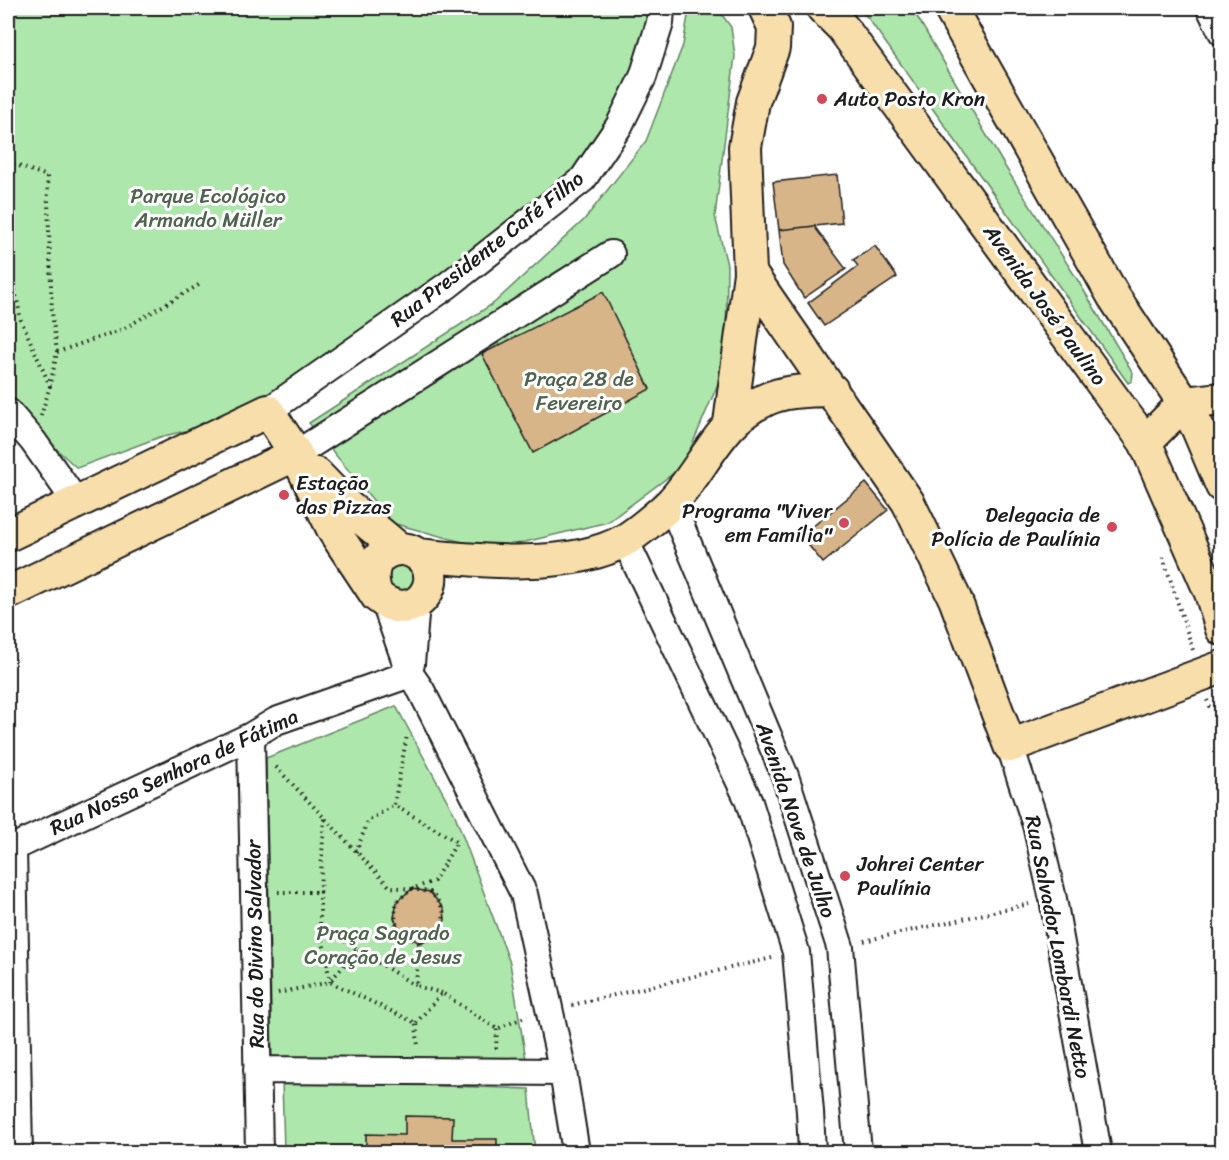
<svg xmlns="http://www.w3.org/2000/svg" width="1229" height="1160" font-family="Sriracha,sans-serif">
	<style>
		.green { fill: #ade7ab; stroke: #648264; stroke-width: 1.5 }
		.building { fill: #d7b589; stroke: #1c1c1c; stroke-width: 1.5 }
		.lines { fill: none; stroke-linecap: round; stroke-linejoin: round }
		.minor-casing { stroke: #1c1c1c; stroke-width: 30 }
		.major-casing { stroke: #1c1c1c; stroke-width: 36 }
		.path { stroke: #1c1c1c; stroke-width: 4; stroke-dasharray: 1.5 4.5; stroke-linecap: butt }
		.minor { stroke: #fff; stroke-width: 26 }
		.major { stroke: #f8deab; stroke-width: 32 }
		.poi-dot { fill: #d1495b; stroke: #fff; stroke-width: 2 }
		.labels { text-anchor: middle; stroke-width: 6; stroke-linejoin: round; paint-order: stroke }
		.poi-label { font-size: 21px; fill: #1c1c1c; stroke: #fff; text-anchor: start }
		.park-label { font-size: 21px; fill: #4f634e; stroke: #fff }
		.street-label { font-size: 21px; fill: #1c1c1c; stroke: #fff }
	</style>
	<rect width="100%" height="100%" fill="#fff"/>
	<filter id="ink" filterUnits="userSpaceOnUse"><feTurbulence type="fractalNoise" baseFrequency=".0167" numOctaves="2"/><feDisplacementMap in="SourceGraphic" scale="12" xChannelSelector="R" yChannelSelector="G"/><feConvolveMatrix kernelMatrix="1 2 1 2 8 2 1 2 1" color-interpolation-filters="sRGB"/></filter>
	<g filter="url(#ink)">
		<path class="green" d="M8,8H661L583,179L268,411L160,437L77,468L42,436L8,395Z
			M696,8H717L731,27L735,56L715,216L727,265L726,365L683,466L608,522L492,550L392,523L309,423L494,303L584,220L646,141L683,45L689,10Z
			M858,8H912L1004,165L1077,279L1133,373L1132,381L1128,383L1123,376L868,18Z
			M399,563L411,568L417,579L402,603L378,575Z
			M396,706L455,815L510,963L526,1059L272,1057L266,758Z
			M282,1080L529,1089L535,1152H284Z"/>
		<path class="building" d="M837,175L842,223L779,230L773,182Z
			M814,226L846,269L804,298L783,265L779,230Z
			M875,246L897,277L824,326L808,303L858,266L853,260Z
			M603,292L650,389L533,453L482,354Z
			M866,483L888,510L823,563L801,536Z
			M412,889L430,892L444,909L445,920L436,937L419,943L400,930L394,918L397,901Z
			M405,1116L453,1117L452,1139H497V1152H366V1134L405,1135Z"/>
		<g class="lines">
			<g class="minor-casing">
				<path id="minor" d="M1210,8L1222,32
					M268,411L448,285L583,179L619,126L643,77L660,23L661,8
					M8,412L33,441L76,502
					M296,454L611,254
					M671,503L785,776L840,947L858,1152
					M625,540L748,799L796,952L810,1112L812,1152
					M385,603L410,674L421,690L524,894L563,1072L576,1152
					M411,664L416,603
					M251,736L259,1152
					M1010,746L1036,825L1053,899L1098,1152
					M13,848L19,1152
					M8,850L251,736L276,721L410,674
					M257,1070L563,1072"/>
			</g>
			<g class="major-casing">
				<path id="major" d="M823,8L842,27L1145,442L1211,593L1222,629
					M950,8L1114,297L1184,403L1198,429L1222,486
					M750,273L908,502L955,599L1010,746L1222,667
					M730,423L750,273L745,147L753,102L773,48L774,27L765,8
					M1145,442L1184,403L1222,399
					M316,474L347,506L399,549
					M8,535L268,411L296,454L334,531L377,596C417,630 451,574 415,553C408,549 401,548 393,550C371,555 369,578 377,596
					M418,555C477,561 572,571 625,540C637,533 661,513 671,503C704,469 719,420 765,400C785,390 810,391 832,390
					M8,593L296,454"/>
			</g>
			<path class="path" d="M8,162L47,176L52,313L57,352L50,386L21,320L15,290
				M57,352L123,329L202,283
				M41,416L50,386
				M1163,557L1193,650
				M1207,700L1209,706L1222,712
				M276,767L390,887L412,889L434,881L457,842L394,805L407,735
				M356,852L368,821L394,805
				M278,892H320V924L330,982
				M320,892L324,818
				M320,924L358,950L330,981
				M864,941L1029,904
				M419,943C397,931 392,925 397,901L412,889L430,892C447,910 447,915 436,937L419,943L416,986L442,993
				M358,950L416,986
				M278,993L330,982L416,1023L418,1047
				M572,1005L772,958
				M416,1023L442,993L497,1029L527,1016
				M496,1049L497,1029"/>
			<use href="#minor" class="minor"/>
			<use href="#major" class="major"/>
		</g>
	</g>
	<g class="poi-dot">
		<circle cx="822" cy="99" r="6"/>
		<circle cx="284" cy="495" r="6"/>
		<circle cx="844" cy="523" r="6"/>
		<circle cx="1112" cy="527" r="6"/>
		<circle cx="845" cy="876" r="6"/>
	</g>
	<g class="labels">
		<g class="poi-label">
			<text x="834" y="106">Auto Posto Kron</text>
			<text x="296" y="490">Estação<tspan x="296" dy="24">das Pizzas</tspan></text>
			<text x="832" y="518" text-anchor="end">Programa "Viver<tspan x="832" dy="24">em Família"</tspan></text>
			<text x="1100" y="522" text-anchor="end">Delegacia de<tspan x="1100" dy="24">Polícia de Paulínia</tspan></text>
			<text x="857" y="871">Johrei Center<tspan x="857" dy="24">Paulínia</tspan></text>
		</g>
		<g class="park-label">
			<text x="208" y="203">Parque Ecológico<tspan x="208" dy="24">Armando Müller</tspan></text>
			<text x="579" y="386">Praça 28 de<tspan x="579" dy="24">Fevereiro</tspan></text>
			<text x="383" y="940">Praça Sagrado<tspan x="383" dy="24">Coração de Jesus</tspan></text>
		</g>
		<g class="street-label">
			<text transform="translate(487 249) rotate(-38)" y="7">Rua Presidente Café Filho</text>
			<text transform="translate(1045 305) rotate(54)" y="7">Avenida José Paulino</text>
			<text transform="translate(174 772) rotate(-25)" y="7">Rua Nossa Senhora de Fátima</text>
			<text transform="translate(796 820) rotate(71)" y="7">Avenida Nove de Julho</text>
			<text transform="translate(255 944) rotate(-91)" y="7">Rua do Divino Salvador</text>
			<text transform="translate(1058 947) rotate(79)" y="7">Rua Salvador Lombardi Netto</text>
		</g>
	</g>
	<rect width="1229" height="1160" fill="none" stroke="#fff" stroke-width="30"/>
	<rect x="15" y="15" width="1199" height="1130" fill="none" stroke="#1c1c1c" stroke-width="2" filter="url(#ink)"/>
</svg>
